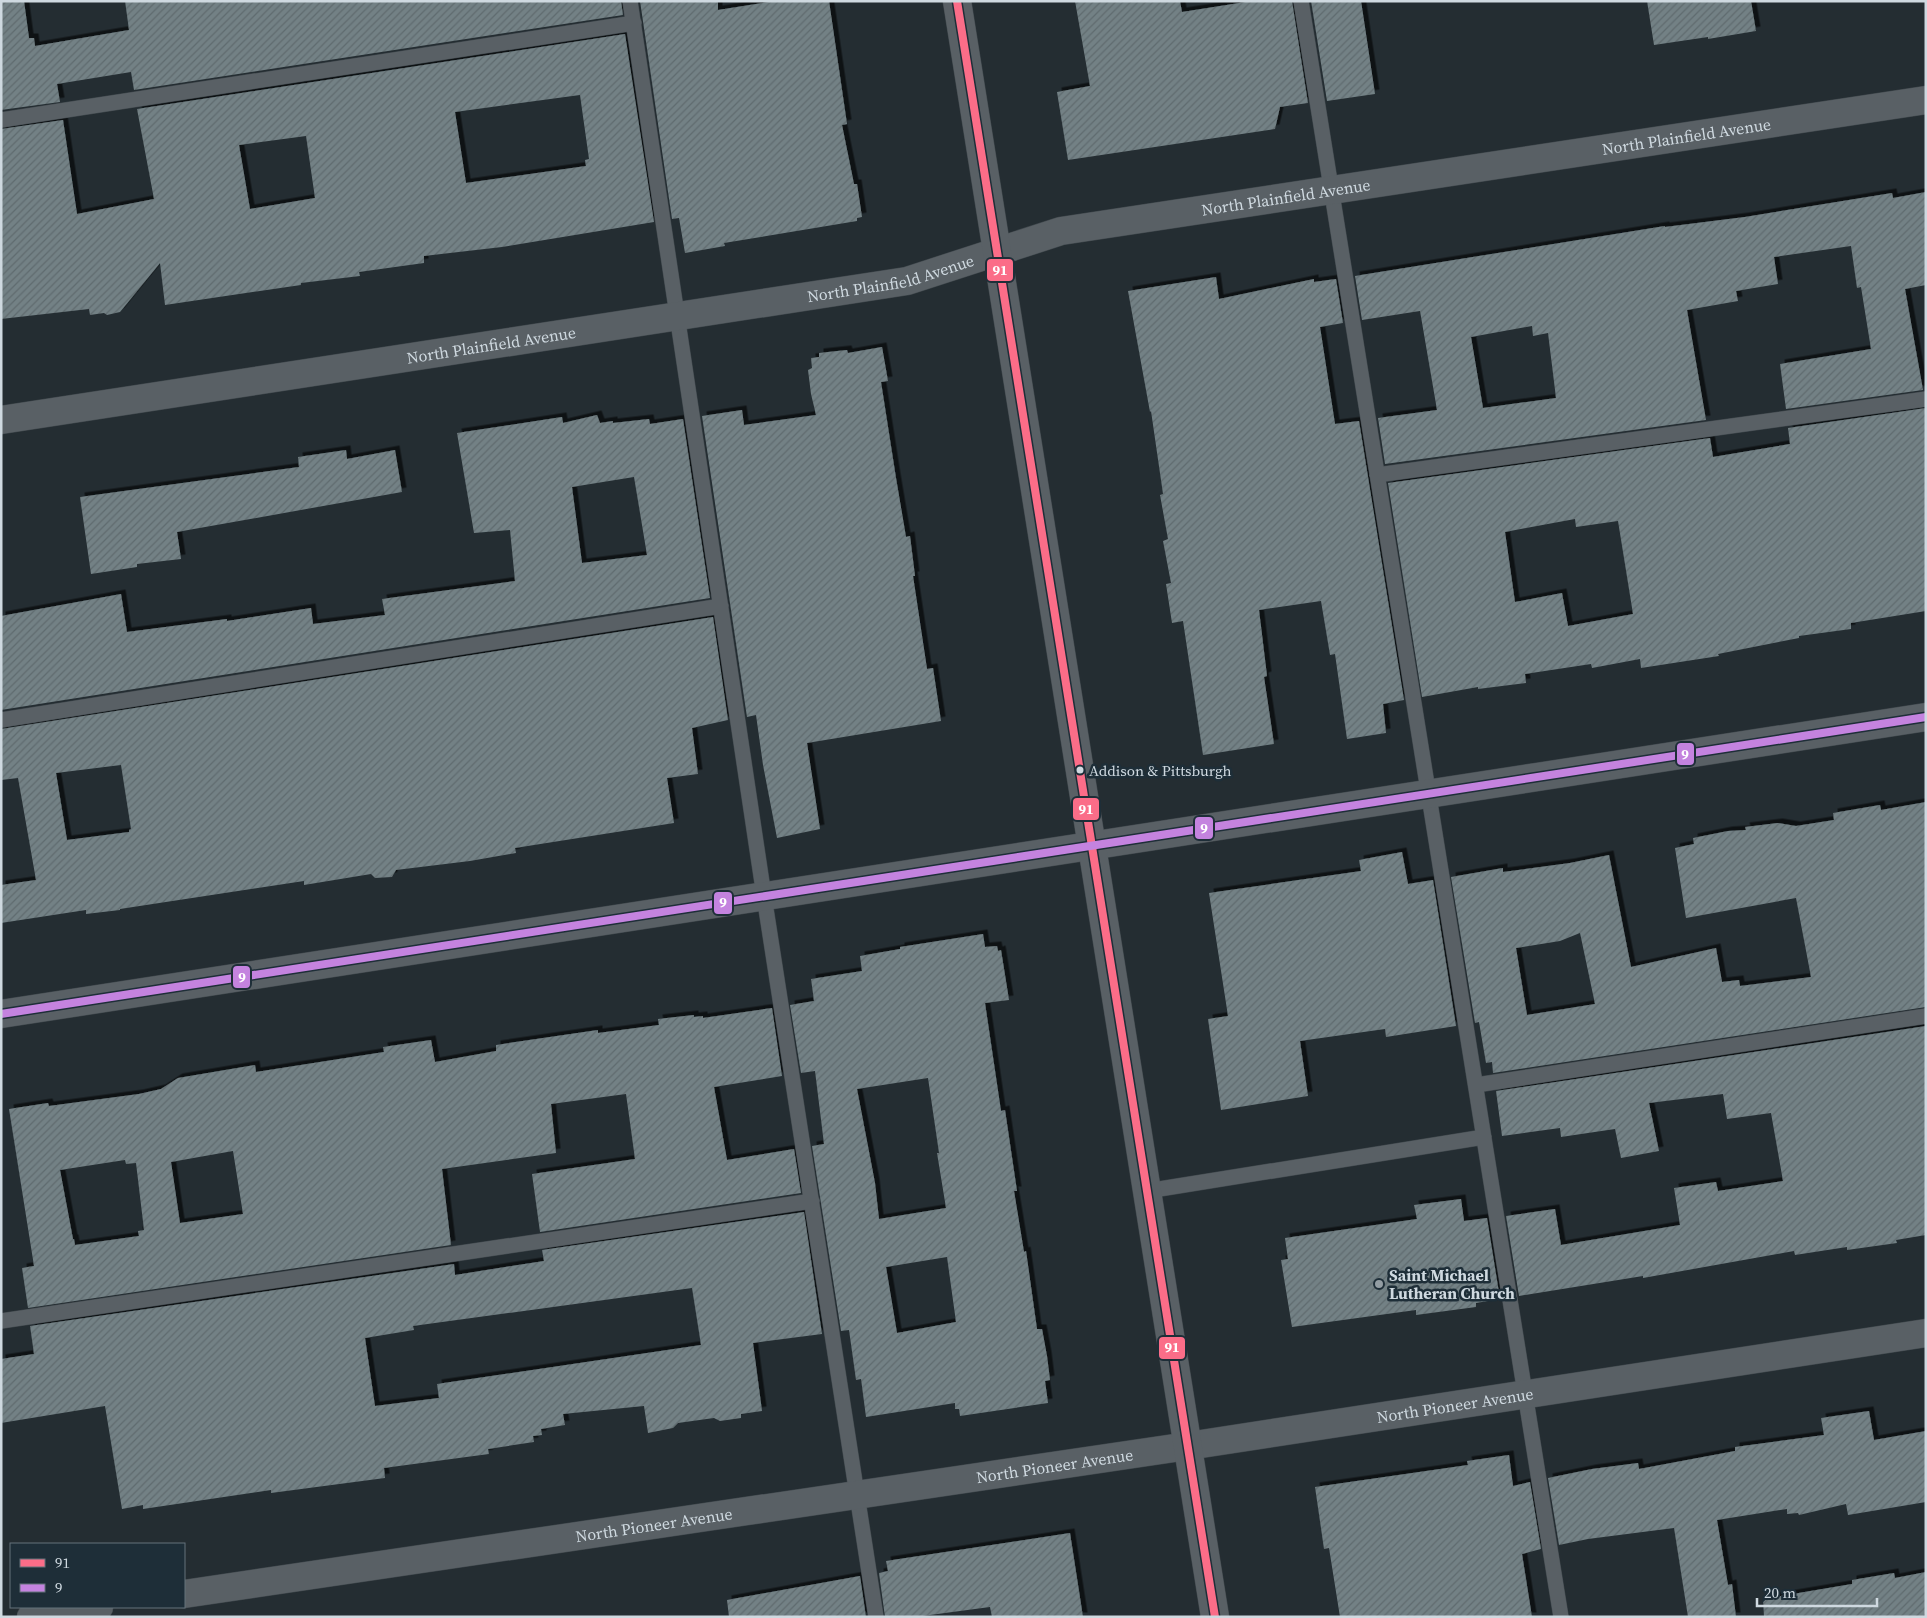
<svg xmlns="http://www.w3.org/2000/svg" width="1927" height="1618" font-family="'Source Serif 4',serif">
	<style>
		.building { fill: url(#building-hatch); fill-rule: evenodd; filter: url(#shadow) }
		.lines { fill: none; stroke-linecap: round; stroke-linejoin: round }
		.service-casing { stroke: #40484d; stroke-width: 16 }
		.minor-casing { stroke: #40484d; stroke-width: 29 }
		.tertiary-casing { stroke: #40484d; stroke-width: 29 }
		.service { stroke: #596065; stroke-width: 15 }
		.minor { stroke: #596065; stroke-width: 28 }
		.tertiary { stroke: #596065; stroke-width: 28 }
		.bus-1-casing { stroke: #1e2e38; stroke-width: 11 }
		.bus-2-casing { stroke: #1e2e38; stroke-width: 11 }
		.bus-1 { stroke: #fb6d88; stroke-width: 8 }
		.bus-2 { stroke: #c483df; stroke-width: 8 }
		.bus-dot { fill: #cfd9e0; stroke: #1e2e38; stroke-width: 2 }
		.poi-dot { fill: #939da3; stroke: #1e2e38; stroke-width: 2 }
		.labels { text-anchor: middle; stroke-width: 5; stroke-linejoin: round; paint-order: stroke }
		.bus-label { font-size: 15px; fill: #cfd9e0; stroke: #1e2e38; text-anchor: start }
		.street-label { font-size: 16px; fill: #cfd9e0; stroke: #1e2e38 }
		.poi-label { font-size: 16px; font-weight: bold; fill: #cfd9e0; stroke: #1e2e38; text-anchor: start }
		.line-badge { stroke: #1e2e38; stroke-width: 2 }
		.badge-label { font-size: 14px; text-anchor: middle; font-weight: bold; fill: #fff }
	</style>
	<defs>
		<pattern id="building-hatch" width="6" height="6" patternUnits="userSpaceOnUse" patternTransform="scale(1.25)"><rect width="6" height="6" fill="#738185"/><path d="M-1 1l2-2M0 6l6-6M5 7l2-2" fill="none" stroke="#606b6e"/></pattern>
		<filter id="shadow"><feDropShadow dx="4.5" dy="-4.5" stdDeviation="0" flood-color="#0009"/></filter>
	</defs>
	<rect width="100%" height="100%" fill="#242d32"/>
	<path class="building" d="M1,1H24L29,38H34L35,46L129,30L125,1H621L623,15L134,90L131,72L57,84L60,102L1,110Z
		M640,1H718V10L776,1H829L847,124L842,125L854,184H857L862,217L857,218V221L724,243L725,246L685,253L679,218L672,219Z
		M1075,1H1180L1182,12L1252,1H1292L1308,103L1280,107L1275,129L1068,160L1057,92L1090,86Z
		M1311,1H1361L1375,94L1327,101Z
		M1647,1H1751L1756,31L1708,39V37L1654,45Z
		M625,34L654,222L502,247L424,256V263L359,272L360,276L301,283V285L165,305L160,263L120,312L107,315L104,313L90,315L89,309L1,319V129L63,120L77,214L154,199L137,109ZM580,95L589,159L585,160L586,166L466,183L455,112ZM306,136L315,198L250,209L239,145Z
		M1926,192V285L1905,289L1923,390L1786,409L1780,364L1871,349L1861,287L1857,288L1851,246L1774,257L1778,284L1736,291L1738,301L1687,310L1706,420L1385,464L1378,418L1437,410L1420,311L1362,320L1355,276L1665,226V227L1745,217L1892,193L1893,198ZM1532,326L1533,336L1548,333L1556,398L1483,408L1471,337Z
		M1216,277L1219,299L1314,279V282L1336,279L1343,323L1320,327L1335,424L1359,421L1404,700L1383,704L1386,733L1347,739L1335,654L1330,655L1321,601L1259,610L1267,676L1264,677L1274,744L1203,755L1183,621L1172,623L1166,584L1171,583L1163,541L1168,539L1160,495L1163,494L1151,411L1150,412L1128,291Z
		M882,347L888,381L881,382L896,478L906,537L910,536L915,576H913L927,669L933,668L941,721L807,743L820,829L777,838L763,765L756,715L747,717L702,416L742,410L744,425L816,415L811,394L808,370L812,368L811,358L819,357V353L847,350L848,353Z
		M1926,408V611L1851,623V629L1799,636V638L1718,654L1719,656L1641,668L1640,659L1592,668L1591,664L1525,674L1526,683L1478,689V687L1422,697L1388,483L1710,438L1713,457L1790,444L1788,428ZM1575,519L1576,527L1618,521L1633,614L1568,626L1562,593L1515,602L1505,532Z
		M597,415L600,423L613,421V423L649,419L650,424L683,419L710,598L1,710V616L121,594L127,632L227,619V621L311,608L313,624L385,615L382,599L515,581L510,530L474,533L457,433L562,417L563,423ZM634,477L647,555L582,563L572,487Z
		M346,450L347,459L395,450L402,492L177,532L181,559L137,564V567L91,574L80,497L299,467L298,457Z
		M713,617L728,720L692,728L698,774L667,778L674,823L515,848L516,853L470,861L396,870L392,877L375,878L371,874L304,885V881L120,909V910L86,914V910L1,923V885L36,880L18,778L1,780V729ZM121,765L131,829L129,830V832L67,840L56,773Z
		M1926,802V1007L1493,1073L1492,1062L1486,1063L1479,1022L1475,1023L1451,877L1503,868V872L1570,863L1609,855L1631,967L1716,948L1722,982L1739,980L1740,986L1811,977L1796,898L1686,918L1675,848L1694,844L1693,838L1728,831L1746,830L1745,827L1778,823L1796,826L1834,820L1833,813L1880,805L1881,810ZM1580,933L1595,1004L1527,1015L1516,948L1560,941Z
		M1402,852L1408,884L1433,880L1456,1026L1386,1037L1385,1029L1300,1041L1308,1096L1221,1110L1208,1019L1228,1016L1209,893L1361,871L1359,860Z
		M983,934L985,947L997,946L998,951L1001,950L1009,1000L985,1003L1001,1111L1005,1110L1017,1191H1014L1024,1252L1026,1251L1037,1329H1042L1047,1356L1050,1380L1045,1381L1048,1403L960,1416L959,1409H955V1403L866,1417L861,1379L856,1380L849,1330L841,1331L812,1146L824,1144L815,1071L801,1073L790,1005L814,1001L811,979L862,971L860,956L900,949V947ZM928,1078L939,1153H937L946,1208L879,1219L875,1183L857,1089ZM947,1257L956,1322L897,1333L886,1267Z
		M772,1008L782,1076L714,1087L727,1160L794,1149L801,1193L540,1232L532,1174L635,1159L626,1094L551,1104L556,1153L442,1169L451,1245L28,1308L22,1268L34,1266L9,1109L48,1103L49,1106L139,1094L161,1089L178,1078L255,1065L256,1072L384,1052L383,1047L431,1040L435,1062L496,1051V1045L598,1030V1033L659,1025L658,1019L694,1015V1017L703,1016V1018ZM233,1151L243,1214L180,1223L171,1162ZM125,1160L126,1164L136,1163L144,1230L138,1231L139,1236L75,1245L74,1239H73L60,1170Z
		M1926,1026V1235L1896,1240L1897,1243L1847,1250V1247L1795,1255L1794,1251L1643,1278V1276L1519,1296L1506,1216L1555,1209L1561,1245L1680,1225L1674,1188L1716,1182L1718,1191L1783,1181L1771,1113L1727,1119L1723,1094L1649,1103L1659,1151L1621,1158L1615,1129L1561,1137L1560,1128L1502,1136L1496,1091Z
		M1461,1199L1464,1221L1487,1218L1500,1299L1476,1303V1307L1416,1315V1310L1292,1327L1281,1260L1288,1259L1285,1238L1417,1219L1414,1205Z
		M804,1212L822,1334L753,1343L762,1411L741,1414V1418L720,1421L714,1418L678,1423L673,1428L648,1433L644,1406L563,1414L565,1425L541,1429L542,1435L533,1436L534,1442L488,1449L489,1454L384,1468L385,1478L271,1493V1490L143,1509V1505L122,1509L105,1406L1,1423V1359L34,1354L30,1326L454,1264L455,1275L544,1261L542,1250ZM692,1288L701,1345L437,1384L439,1398L375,1406L365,1338L414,1330L413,1326Z
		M1869,1411L1874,1440L1926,1431V1502L1848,1515L1846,1504L1799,1515L1798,1513L1787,1514V1509L1717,1520L1728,1585L1732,1584L1736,1617H1688L1674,1528L1588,1539L1559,1545L1548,1478L1592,1469L1638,1463L1639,1469L1735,1451V1447L1824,1435L1821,1418Z
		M1509,1455L1513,1486L1530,1482L1541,1549L1522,1554L1532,1617H1340L1329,1548L1324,1549L1315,1487L1468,1465L1467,1461Z
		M1070,1533L1083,1617H992L990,1607L915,1617H885L879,1573L888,1571L886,1561Z
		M1926,1572V1617H1764L1763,1599L1852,1584V1580L1894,1573L1895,1578Z
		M860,1576L866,1617H729L727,1600Z"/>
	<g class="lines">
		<g class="service-casing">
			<path id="service" d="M630,1L764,896L876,1617
				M1301,1L1561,1617
				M1,120L634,23
				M1377,475L1926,399
				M1,720L721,606
				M1476,1085L1926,1016
				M1147,1191L1484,1137
				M1,1321L812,1201"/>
		</g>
		<g class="minor-casing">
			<g id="minor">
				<path id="s1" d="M1,420L907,281L1061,231L1926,100"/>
				<path d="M1,1014L1926,717"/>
				<path id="s2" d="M184,1594L1188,1446L1926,1333"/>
				<path d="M31,1617L99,1607"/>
			</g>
		</g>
		<g class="tertiary-casing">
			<path id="tertiary" d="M957,1L1215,1617"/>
		</g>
		<use href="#service" class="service"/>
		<use href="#minor" class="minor"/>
		<use href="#tertiary" class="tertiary"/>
		<g class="bus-1-casing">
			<path id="bus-1" d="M957,1L1215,1617"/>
		</g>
		<g class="bus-2-casing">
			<path id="bus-2" d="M1,1014L1926,717"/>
		</g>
		<use href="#bus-1" class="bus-1"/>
		<use href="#bus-2" class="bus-2"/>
	</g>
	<circle class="bus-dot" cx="1080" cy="770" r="4.5"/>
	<circle class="poi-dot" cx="1379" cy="1284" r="5"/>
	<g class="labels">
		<g class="bus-label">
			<text x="1089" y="776">Addison &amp; Pittsburgh</text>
		</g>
		<g class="street-label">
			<text dy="6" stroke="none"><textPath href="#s1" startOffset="1711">North Plainfield Avenue</textPath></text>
			<text dy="6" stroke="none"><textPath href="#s1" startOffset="1306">North Plainfield Avenue</textPath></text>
			<text dy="6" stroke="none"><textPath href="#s1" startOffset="901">North Plainfield Avenue</textPath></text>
			<text dy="6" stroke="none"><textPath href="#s1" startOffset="496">North Plainfield Avenue</textPath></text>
			<text dy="6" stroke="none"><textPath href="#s2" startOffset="1285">North Pioneer Avenue</textPath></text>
			<text dy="6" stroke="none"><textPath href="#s2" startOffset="880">North Pioneer Avenue</textPath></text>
			<text dy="6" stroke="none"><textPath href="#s2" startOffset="475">North Pioneer Avenue</textPath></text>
		</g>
		<g class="poi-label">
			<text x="1389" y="1281">Saint Michael<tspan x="1389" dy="18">Lutheran Church</tspan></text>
		</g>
	</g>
	<g class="line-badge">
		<rect x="986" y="258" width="28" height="24" rx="5" fill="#fb6d88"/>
		<rect x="1676" y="742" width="19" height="24" rx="5" fill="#c483df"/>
		<rect x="1072" y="797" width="28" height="24" rx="5" fill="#fb6d88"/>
		<rect x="1194" y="816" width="20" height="24" rx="5" fill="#c483df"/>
		<rect x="713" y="891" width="20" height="24" rx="5" fill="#c483df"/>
		<rect x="232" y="965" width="19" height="24" rx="5" fill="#c483df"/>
		<rect x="1158" y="1336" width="28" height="24" rx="5" fill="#fb6d88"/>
	</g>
	<g class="badge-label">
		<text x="1000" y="275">91</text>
		<text x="1685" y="759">9</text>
		<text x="1086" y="814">91</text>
		<text x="1204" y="833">9</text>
		<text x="723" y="907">9</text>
		<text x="242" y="982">9</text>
		<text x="1172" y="1352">91</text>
	</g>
	<rect width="1927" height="1618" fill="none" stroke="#cfd9e0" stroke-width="5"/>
	<rect x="10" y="1543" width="175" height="65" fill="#1e2e38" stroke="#65727b"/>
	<rect x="20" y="1559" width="25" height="8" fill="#fb6d88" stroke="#65727b"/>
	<text x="55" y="1568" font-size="15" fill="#cfd9e0">91</text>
	<rect x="20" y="1584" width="25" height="8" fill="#c483df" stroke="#65727b"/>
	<text x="55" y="1593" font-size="15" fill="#cfd9e0">9</text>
	<path d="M1757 1598v8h120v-8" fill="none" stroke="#cfd9e0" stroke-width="2.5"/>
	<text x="1764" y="1598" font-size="15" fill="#cfd9e0" stroke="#1e2e38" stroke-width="4" paint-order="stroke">20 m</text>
</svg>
